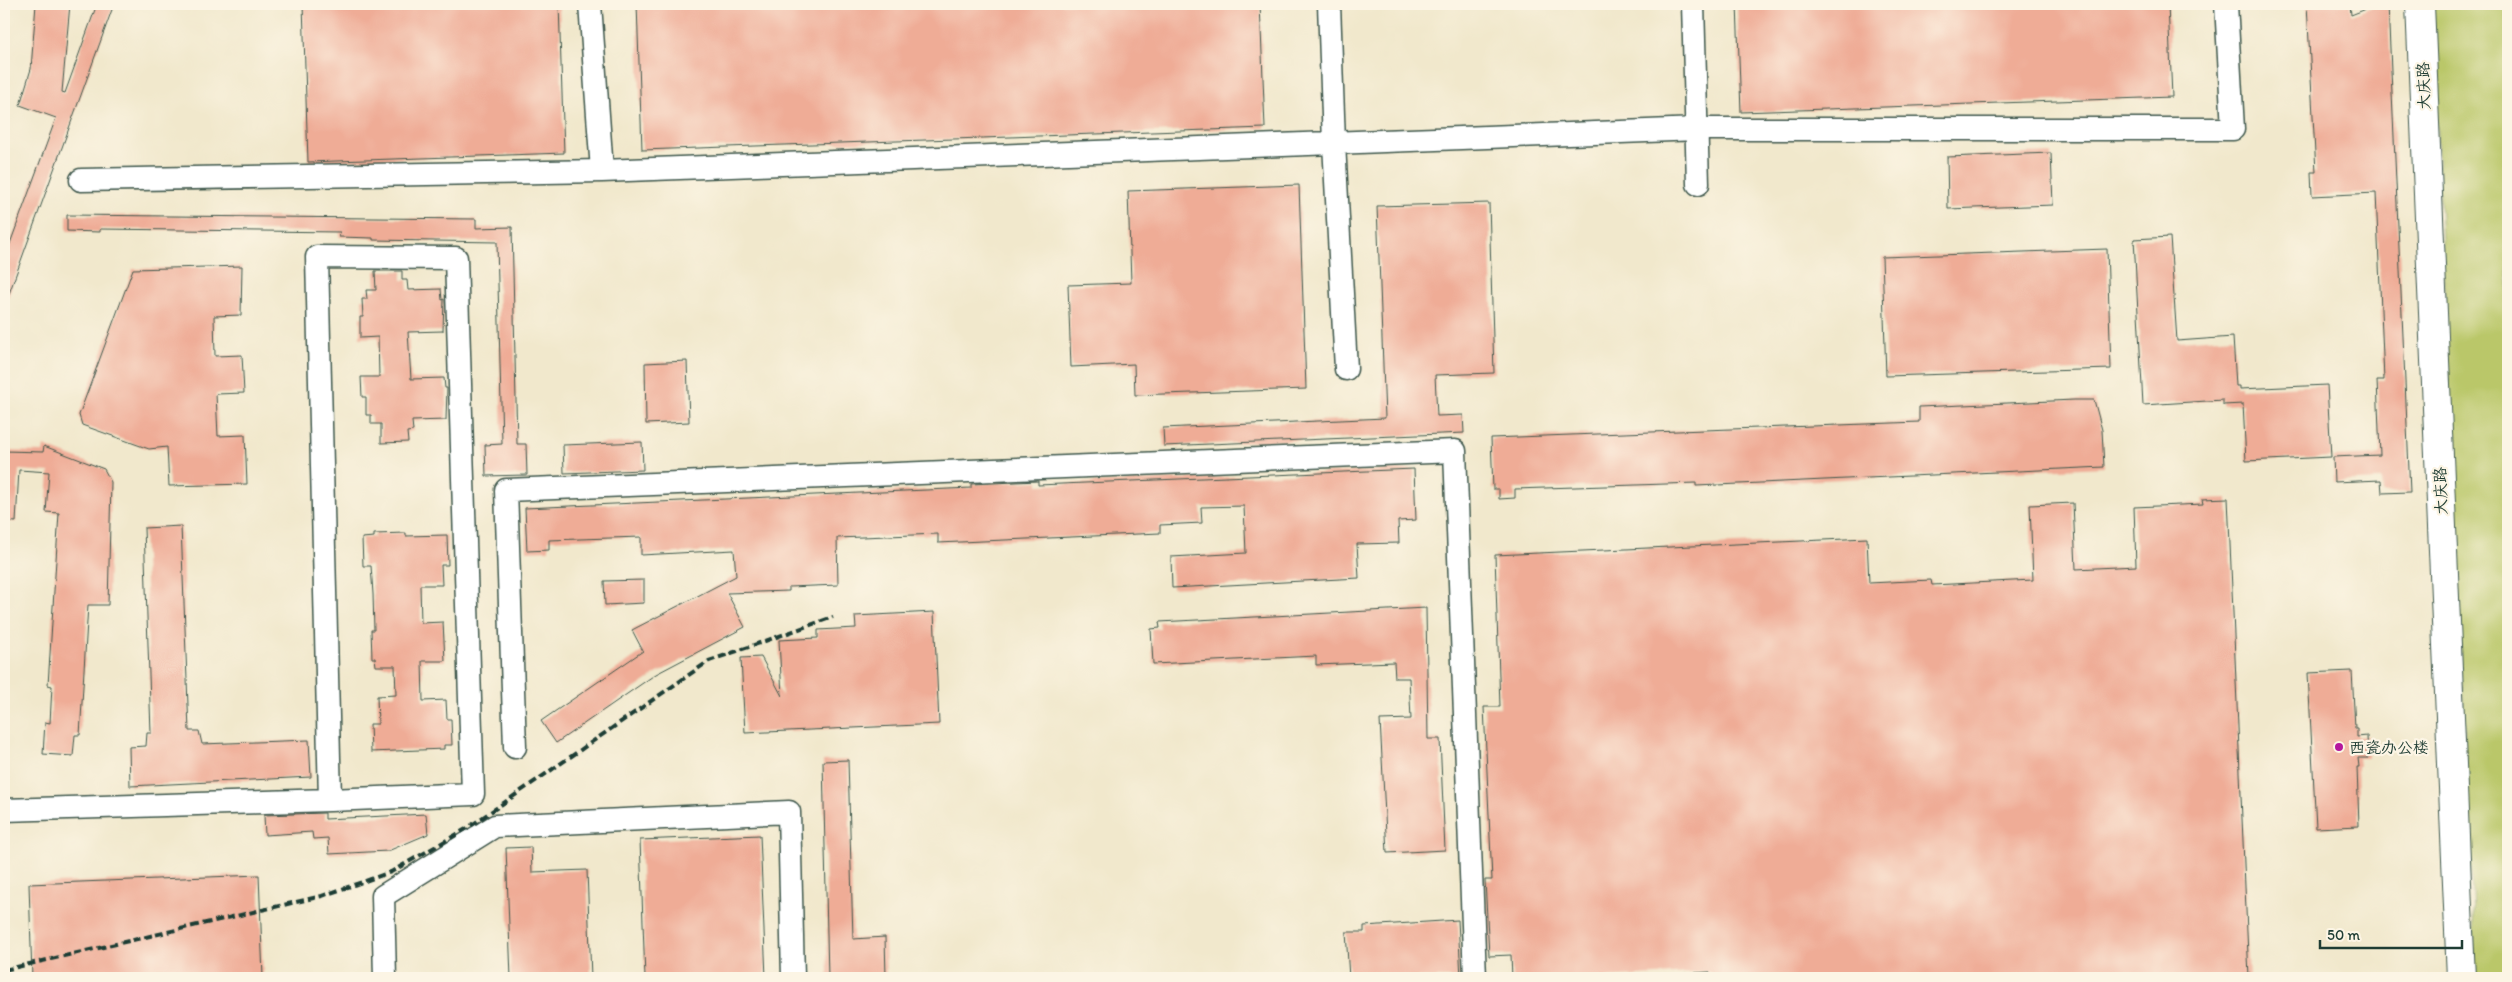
<svg xmlns="http://www.w3.org/2000/svg" width="2512" height="982" font-family="Itim,'LXGW WenKai TC',sans-serif">
	<style>
		.green { fill: #bac769; stroke: #6c824e }
		.building { fill: #efac96 }
		.lines { fill: none; stroke-linecap: round; stroke-linejoin: round }
		.street-casing { stroke: #3e574b; stroke-width: 25 }
		.primary-casing { stroke: #3e574b; stroke-width: 30 }
		.street { stroke: #fff; stroke-width: 22 }
		.primary { stroke: #fff; stroke-width: 28 }
		.rail { stroke: #1f3d34; stroke-width: 4; stroke-dasharray: 8 4; stroke-linecap: butt }
		.poi-dot { fill: #b5179e; stroke: #fcf5e5; stroke-width: 2 }
		.labels { text-anchor: middle; stroke-width: 4.5; stroke-linejoin: round; paint-order: stroke }
		.street-label { font-size: 16px; fill: #1f3d34; stroke: #fcf5e5 }
		.poi-label { font-size: 16px; fill: #1f3d34; stroke: #fcf5e5; text-anchor: start }
	</style>
	<rect width="100%" height="100%" fill="#fcf5e5"/>
	<filter id="ink" filterUnits="userSpaceOnUse"><feTurbulence type="fractalNoise" baseFrequency=".02" numOctaves="2"/><feDisplacementMap in="SourceGraphic" scale="10" xChannelSelector="R" yChannelSelector="G"/><feConvolveMatrix kernelMatrix="1 2 1 2 8 2 1 2 1" color-interpolation-filters="sRGB"/></filter>
	<filter id="wash" filterUnits="userSpaceOnUse"><feTurbulence type="fractalNoise" baseFrequency=".0096" numOctaves="4" result="noise"/><feDisplacementMap in="SourceGraphic" scale="20" xChannelSelector="R" yChannelSelector="G"/><feGaussianBlur stdDeviation="1.12" result="paint"/><feColorMatrix in="noise" values="0 0 0 0 0 0 0 0 0 0 0 0 0 0 0 0 0 1.4 0 .05"/><feComposite in="paint" operator="in"/></filter>
	<g filter="url(#wash)">
		<rect width="100%" height="100%" fill="#f1e8cc"/>
		<path class="green" d="M2431,4H2508V978H2476Z"/>
		<g id="blocks">
			<path class="building" d="M36,4H70L62,92L65,93L97,4H114L6,302H4V260L56,118L20,105L31,69Z
				M303,4H559L564,153L308,162Z
				M637,4H1260L1265,128L642,150Z
				M1737,4H2168L2172,97L1741,112Z
				M2307,4H2350L2351,15L2379,4H2388L2410,492L2382,493L2381,480L2334,482L2333,457L2380,455L2377,380H2384L2376,193L2312,196L2311,172H2316Z
				M2051,153L2053,205L1948,209L1947,157Z
				M1299,185L1306,389L1135,395L1134,364L1071,367L1068,285L1131,283L1128,191Z
				M1489,203L1494,373L1435,375L1437,416L1463,415L1464,433L1164,446L1163,428L1385,418L1377,206Z
				M67,215L476,219V228L512,227L517,444H526L527,475L486,476L485,445L502,444L497,242L373,240V238L339,237L340,232L100,229V232L67,231Z
				M2170,237L2177,341L2233,337L2236,386H2240V389L2327,385L2331,457L2246,461L2243,404L2223,405V400L2143,405L2134,239Z
				M2107,249L2111,369L1886,376L1882,257Z
				M242,266L241,315L214,316L215,356L242,355L244,393L216,394L218,436L245,435L247,484L169,486L167,447L149,449L82,425L79,415L133,269Z
				M375,271H402V280H407L408,290L441,289L442,300L444,299L443,331L408,332L411,379L444,378L445,388H447L446,420L412,421L413,431L407,432L408,442L381,443V424H371V415H366V397H362L361,377H379L378,337L360,338V317H363L362,299H367L366,290H376Z
				M687,361L689,422L646,424L645,363Z
				M2074,400H2094L2102,430L2104,467L1696,486V483L1515,489V498L1499,499V489H1493L1491,438L1919,422V407Z
				M642,442L643,470L564,473L563,445Z
				M44,446L104,469L111,482L108,605H88L80,735H75L73,756L43,754L45,722L50,723L52,686L48,685L59,513L46,512L49,472L19,470L16,522L4,521V451L43,452Z
				M1414,469L1416,520L1398,521L1399,543L1357,544L1359,578L1172,588L1171,557L1246,553L1244,506L1201,507L1202,523L1160,525V533L938,543V534L837,538L838,585L789,587V591L727,593L745,627L656,674L556,743L541,721L643,651L632,630L736,576L734,550L641,555V537L549,540V550L527,551L525,508L971,488V484L1038,481V485Z
				M2228,498L2249,978H1710V972L1603,978H1512L1511,955L1489,956L1485,880H1492L1484,707H1500L1495,555L1867,538L1869,583L1931,580L1932,585L2033,580L2030,505L2073,503L2076,569L2136,566L2134,507L2203,504L2202,499Z
				M181,526L189,731H199L202,744L309,740L311,777L130,786L129,747L146,746L147,733H151L144,528Z
				M406,533V536L447,535L448,565H441L442,585H420L421,623L443,622L445,661H422L423,701L446,700L447,719H451L452,745H444V749L371,752L370,724H378L377,696L396,695L395,666H376L375,658H372L371,630H374L373,594L371,566H363L362,538L374,537V534Z
				M644,580V603L605,605L604,581Z
				M1426,608L1428,739H1440L1445,850L1387,853L1380,720L1411,719L1409,678H1395L1394,662L1316,665V656L1153,664L1151,629L1160,628L1159,622Z
				M934,612L939,724L745,733L741,658L761,657L782,696L779,640L818,638V630L856,628L855,616Z
				M2352,671L2355,728H2357V737L2367,736L2368,758H2358L2359,767H2357L2359,826L2316,828L2308,673Z
				M848,760L853,939L885,937L886,978H828L823,761Z
				M325,813V819L426,814L428,834L388,851L329,854L328,838L313,839L312,832L265,835L264,815Z
				M760,835L766,978H645L640,840Z
				M531,847L532,872L587,870L591,978H511L506,848Z
				M259,875L263,978H32L29,884Z
				M1458,920L1461,978H1349L1346,932H1364V926Z"/>
		</g>
	</g>
	<g filter="url(#ink)">
		<use href="#blocks" fill-opacity="0" stroke="#3e574b" stroke-width="1"/>
		<g class="lines">
			<g class="street-casing">
				<path id="street" d="M590,4L602,171
					M1329,4L1334,143L1346,369
					M1693,4L1698,184
					M81,180L602,171L1698,129H2233L2226,4
					M515,747L506,490L1455,451L1475,978
					M4,810L330,800L317,257L456,258L473,794L330,800
					M385,978L383,896L495,826L789,812L793,978"/>
			</g>
			<g class="primary-casing">
				<path id="primary" d="M2420,4L2461,978"/>
			</g>
			<use href="#street" class="street"/>
			<use href="#primary" class="primary"/>
			<path class="rail" d="M4,970L322,896L391,872L466,829L709,661L833,617"/>
		</g>
	</g>
	<circle class="poi-dot" cx="2339" cy="747" r="5"/>
	<g class="labels">
		<g class="street-label">
			<text transform="translate(2423 86) rotate(-92)" y="6">大庆路</text>
			<text transform="translate(2440 491) rotate(-92)" y="6">大庆路</text>
		</g>
		<g class="poi-label">
			<text x="2349" y="753">西瓷办公楼</text>
		</g>
	</g>
	<rect width="2512" height="982" fill="none" stroke="#fcf5e5" stroke-width="20"/>
	<path d="M2320 940v8h142v-8" fill="none" stroke="#1f3d34" stroke-width="2.5"/>
	<text x="2327" y="940" font-size="15" fill="#1f3d34" stroke="#fcf5e5" stroke-width="4" paint-order="stroke">50 m</text>
</svg>
